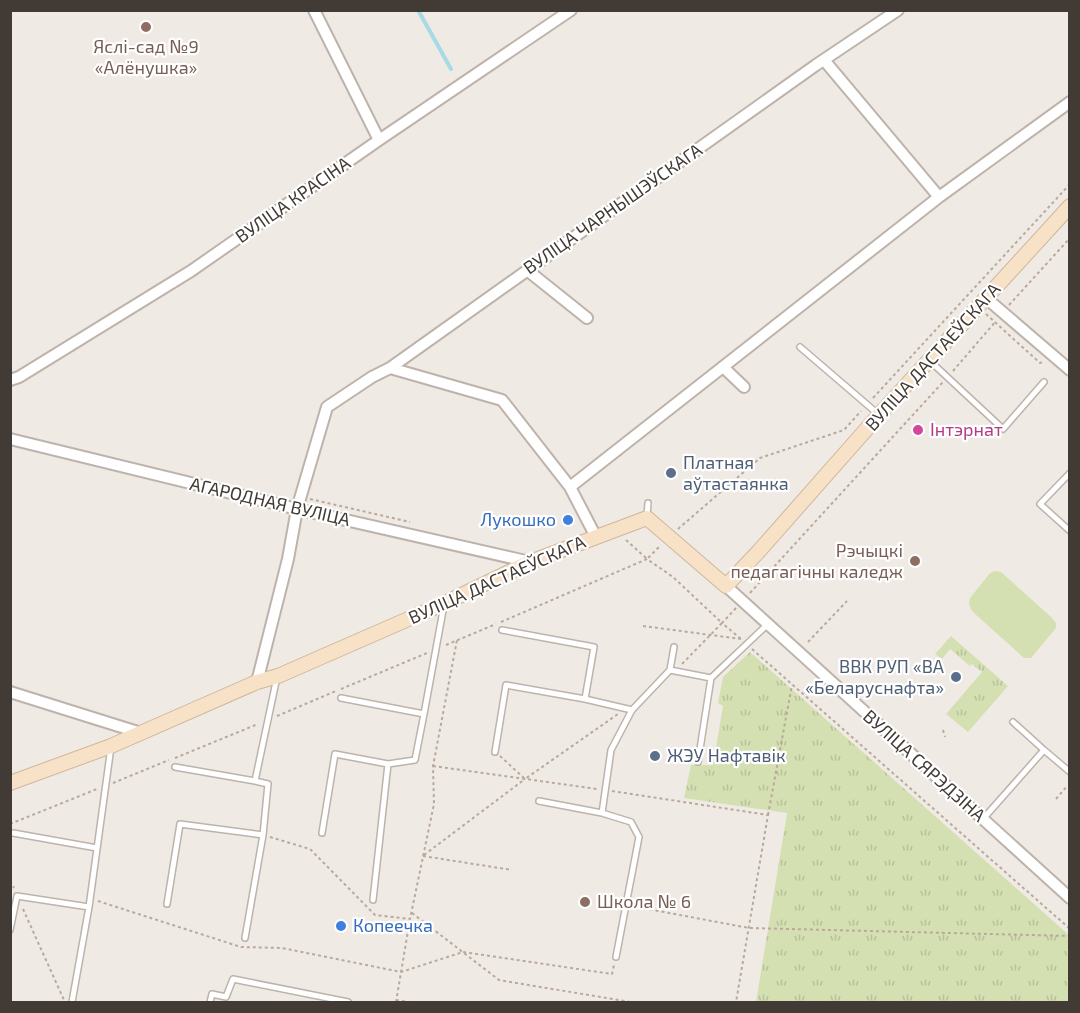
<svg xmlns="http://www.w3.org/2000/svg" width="1080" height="1013" font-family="'Exo 2',sans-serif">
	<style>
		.grass { fill: url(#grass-tufts) }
		.pitch { fill: #d4e0b2 }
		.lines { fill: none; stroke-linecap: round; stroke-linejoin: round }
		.stream { stroke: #a7d9e6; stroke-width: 4 }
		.lane-casing { stroke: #bdb3ab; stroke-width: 8 }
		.street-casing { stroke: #bdb3ab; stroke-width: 14 }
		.secondary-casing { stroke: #ceb79b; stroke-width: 16 }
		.path { stroke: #baa99b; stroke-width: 2; stroke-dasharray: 3 3; stroke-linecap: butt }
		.lane { stroke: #fff; stroke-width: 5 }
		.street { stroke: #fff; stroke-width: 10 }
		.secondary { stroke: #f8e2c7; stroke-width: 14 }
		.education-dot { fill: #8d6e63; stroke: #fff; stroke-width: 2 }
		.hotel-dot { fill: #d1479c; stroke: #fff; stroke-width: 2 }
		.service-dot { fill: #5c6f8a; stroke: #fff; stroke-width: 2 }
		.shop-dot { fill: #3f7fe0; stroke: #fff; stroke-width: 2 }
		.labels { text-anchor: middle; stroke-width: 4.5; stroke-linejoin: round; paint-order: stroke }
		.education-label { font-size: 18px; fill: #785e54; stroke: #fff }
		.street-label { font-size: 18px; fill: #413a35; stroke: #fff }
		.hotel-label { font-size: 18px; fill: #b23c85; stroke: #fff; text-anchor: start }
		.service-label { font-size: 18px; fill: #4e5e75; stroke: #fff; text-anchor: start }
		.shop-label { font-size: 18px; fill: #366cbe; stroke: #fff; text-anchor: end }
	</style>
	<defs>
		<pattern id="grass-tufts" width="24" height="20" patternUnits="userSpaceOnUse" patternTransform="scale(1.5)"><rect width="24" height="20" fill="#d4e0b2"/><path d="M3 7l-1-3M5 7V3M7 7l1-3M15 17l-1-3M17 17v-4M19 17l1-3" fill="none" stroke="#b7c19a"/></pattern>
	</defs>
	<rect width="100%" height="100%" fill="#f0eae5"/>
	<path class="grass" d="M951,636L1008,686L968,732L946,714L982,672L972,664L970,666L950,649L942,659L935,654Z
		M750,652L1069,935V1002H756L787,813L684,798L691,765H713L723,706L718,703L723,677Z"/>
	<path class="pitch" d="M995,571L1001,572L1051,617L1056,623V628L1031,658H1024L974,613C970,608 968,604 970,598L990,573Z"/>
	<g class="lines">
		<path class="stream" d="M418,10L451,69"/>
		<g class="lane-casing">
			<path id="lane" d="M800,347L878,414
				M930,361L1003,429L1044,382
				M1070,473L1040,504L1070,531
				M647,516L648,503
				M502,630L594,647L585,699
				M670,670L674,647
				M341,698L424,714L444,605
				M1044,750L1070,772
				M495,752L506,685L585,699L632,710
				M698,762L711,678L768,624
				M175,767L255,781L277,677
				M539,801L602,813L631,822L639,837L616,957
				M602,813L611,750L632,710L670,670L711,678
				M983,819L1044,750L1013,722
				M13,833L97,848
				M322,833L335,754L388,764L415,760L424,714
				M373,900L388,764
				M167,904L180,824L263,835L268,784L255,781
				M10,930L17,896L89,907L111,747
				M245,938L263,835
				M72,1002L89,907
				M210,1002L212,994L226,997L233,979L348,1002"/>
		</g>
		<g class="street-casing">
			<path id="street" d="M314,10L379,140
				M824,60L939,197
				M527,270L587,318
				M986,298L1070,370
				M723,367L744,387
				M390,368L502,400L570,487L596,537
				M10,380L19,377L191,271L379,140L571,10
				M10,439L297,509L530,562
				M570,487L939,197L1070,102
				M726,586L1070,898
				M257,682L288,559L297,509L327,407L372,377L390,368L816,65L898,10
				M10,692L141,733"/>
		</g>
		<g class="secondary-casing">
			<path id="secondary" d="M10,783L111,746L257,682L278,676L445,603L530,562L647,518L726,586L759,551L879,415L1070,206"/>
		</g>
		<path class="path" d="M1009,305L1070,238
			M986,314L1040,363L1042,362
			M953,371L996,321
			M873,398L1070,184
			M310,499L410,522
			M678,529L760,458L844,430L861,411
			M626,540L647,559L661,545
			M750,593L943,382
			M736,608L722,623L741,639
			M501,622L647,559L673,577L722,623L682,664
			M643,626L741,639
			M808,642L847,601
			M446,645L496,624
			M752,649L1070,929
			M341,689L427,653
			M277,716L336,691
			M943,730L945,737
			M500,756L525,779L618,714
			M175,758L258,724
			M433,766L597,789
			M113,783L169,760
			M612,791L768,815L736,1002
			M1056,799L1067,786
			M768,815L792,685
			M10,824L97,789
			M270,837L310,849L375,915L410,919L434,804L433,766L457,640
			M424,855L525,779
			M423,856L512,870
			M10,881L14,888
			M98,901L241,947L282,948L401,972L463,952L612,974L614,965
			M609,902L618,903
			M632,906L749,928L1070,936
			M23,909L64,1000
			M412,913L499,980L630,1002
			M396,1000L409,1002
			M396,1002L410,919"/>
		<use href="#lane" class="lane"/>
		<use href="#street" class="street"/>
		<use href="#secondary" class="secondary"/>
	</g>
	<g class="education-dot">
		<circle cx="146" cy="27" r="6"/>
		<circle cx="915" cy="561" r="6"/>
		<circle cx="585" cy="902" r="6"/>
	</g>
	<circle class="hotel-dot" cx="918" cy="430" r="6"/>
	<g class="service-dot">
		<circle cx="671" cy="473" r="6"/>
		<circle cx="956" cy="677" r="6"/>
		<circle cx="655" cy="756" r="6"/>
	</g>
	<g class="shop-dot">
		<circle cx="568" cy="520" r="6"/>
		<circle cx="341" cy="926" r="6"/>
	</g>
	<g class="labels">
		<g class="education-label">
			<text x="146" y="53">Яслі-сад №9<tspan x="146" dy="21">«Алёнушка»</tspan></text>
			<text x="903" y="557" text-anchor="end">Рэчыцкі<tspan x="903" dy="21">педагагічны каледж</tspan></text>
			<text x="597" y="908" text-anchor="start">Школа № 6</text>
		</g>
		<g class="street-label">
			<text transform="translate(293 200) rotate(-35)" y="6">ВУЛІЦА КРАСІНА</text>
			<text transform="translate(613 209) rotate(-35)" y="6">ВУЛІЦА ЧАРНЫШЭЎСКАГА</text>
			<text transform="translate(933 357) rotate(-48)" y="6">ВУЛІЦА ДАСТАЕЎСКАГА</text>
			<text transform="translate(270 502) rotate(13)" y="6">АГАРОДНАЯ ВУЛІЦА</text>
			<text transform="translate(497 580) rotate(-24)" y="6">ВУЛІЦА ДАСТАЕЎСКАГА</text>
			<text transform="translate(924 766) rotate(42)" y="6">ВУЛІЦА СЯРЭДЗІНА</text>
		</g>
		<g class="hotel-label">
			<text x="930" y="436">Інтэрнат</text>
		</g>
		<g class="service-label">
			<text x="683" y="469">Платная<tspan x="683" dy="21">аўтастаянка</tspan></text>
			<text x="944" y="673" text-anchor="end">ВВК РУП «ВА<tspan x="944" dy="21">«Беларуснафта»</tspan></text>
			<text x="667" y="762">ЖЭУ Нафтавік</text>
		</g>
		<g class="shop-label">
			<text x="556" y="526">Лукошко</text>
			<text x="353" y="932" text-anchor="start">Копеечка</text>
		</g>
	</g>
	<rect width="1080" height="1013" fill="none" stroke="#413a35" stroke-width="24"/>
</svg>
